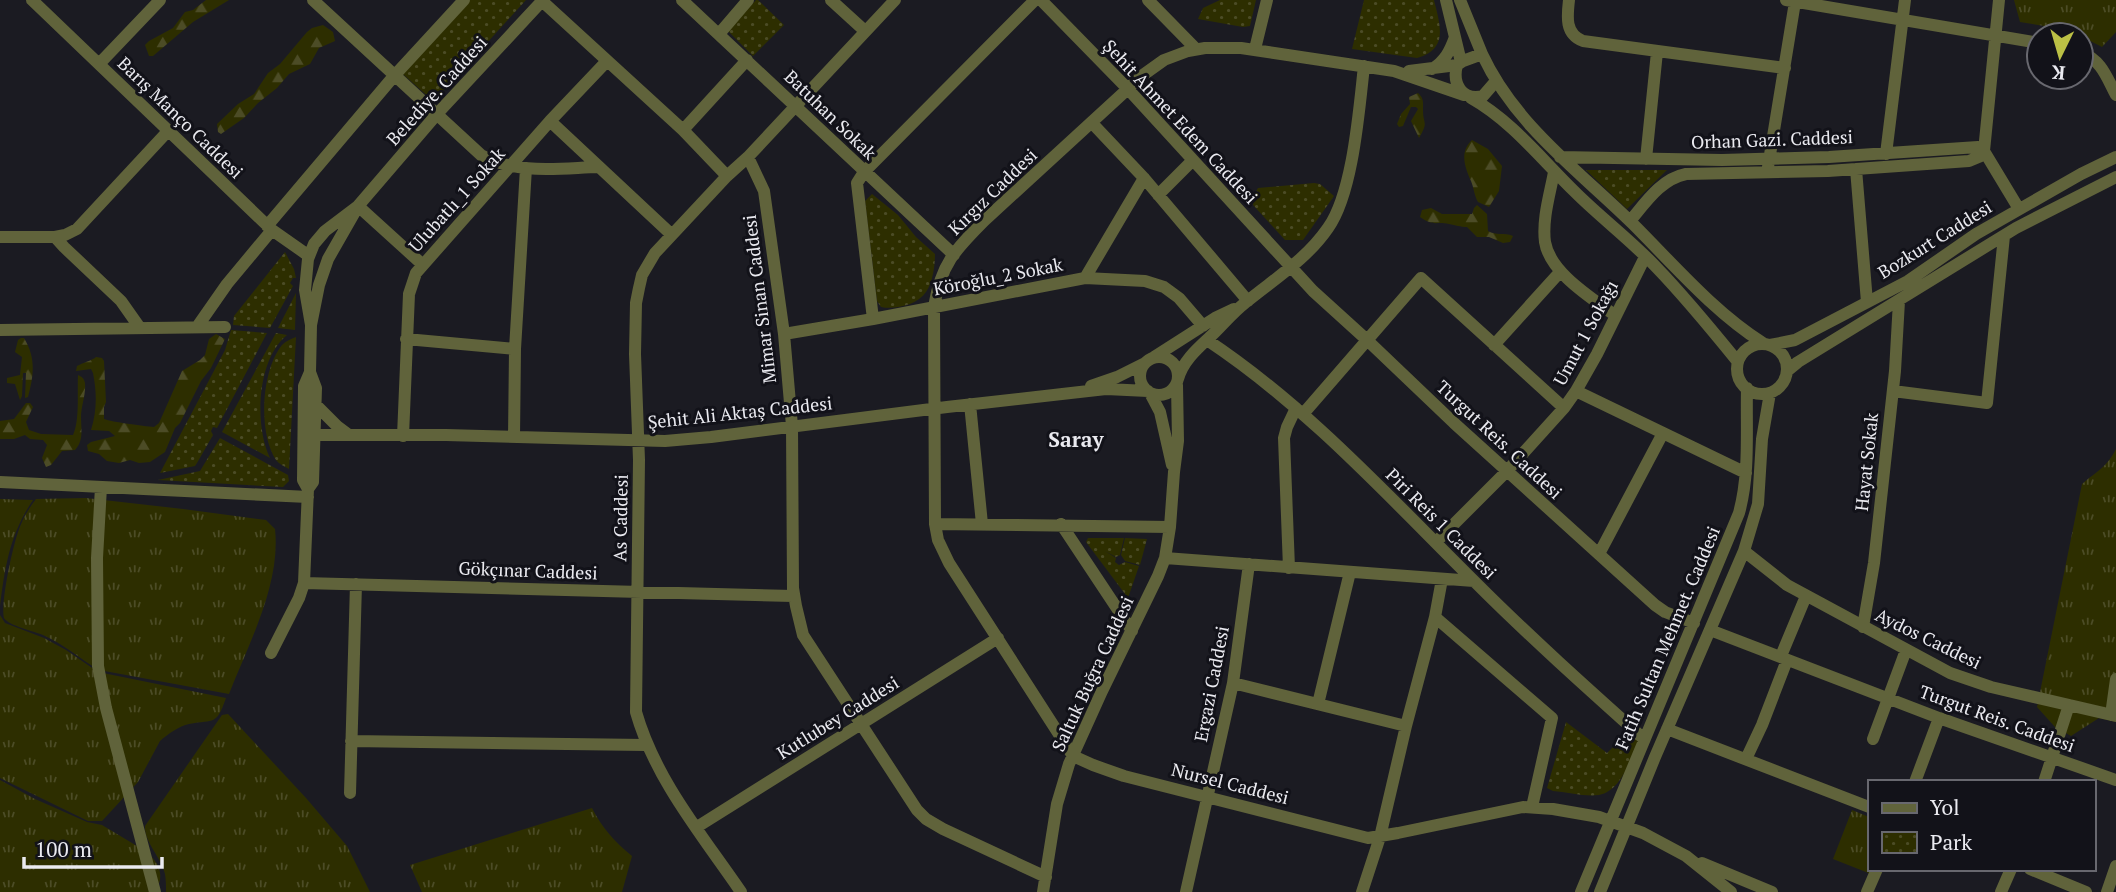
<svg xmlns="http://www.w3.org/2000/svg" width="2116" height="892" font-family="'PT Serif',serif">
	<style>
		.grass { fill: url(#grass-tufts) }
		.forest { fill: url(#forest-firs) }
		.park { fill: url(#park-dots) }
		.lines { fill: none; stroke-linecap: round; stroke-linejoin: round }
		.minor { stroke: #60633b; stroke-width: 12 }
		.labels { text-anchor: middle; stroke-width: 6; stroke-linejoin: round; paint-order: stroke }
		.street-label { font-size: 18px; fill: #eaeaf0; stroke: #121219 }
		.quarter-label { font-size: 21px; font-weight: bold; fill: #eaeaf0; stroke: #121219 }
	</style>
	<defs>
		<pattern id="grass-tufts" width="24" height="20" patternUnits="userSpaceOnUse" patternTransform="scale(1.75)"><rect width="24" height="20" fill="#2d2e00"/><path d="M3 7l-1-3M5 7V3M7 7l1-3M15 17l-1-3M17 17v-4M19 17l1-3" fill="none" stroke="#4c4c26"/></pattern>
		<pattern id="forest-firs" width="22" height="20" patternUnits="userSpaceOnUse" patternTransform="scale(1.75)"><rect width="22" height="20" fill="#2d2e00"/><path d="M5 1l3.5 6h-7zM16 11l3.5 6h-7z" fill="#4c4c26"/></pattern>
		<pattern id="park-dots" width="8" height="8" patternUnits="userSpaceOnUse" patternTransform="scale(1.75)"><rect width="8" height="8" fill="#2d2e00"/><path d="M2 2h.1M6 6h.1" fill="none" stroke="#4c4c26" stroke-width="1.8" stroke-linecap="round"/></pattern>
	</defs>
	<rect width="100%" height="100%" fill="#1b1b22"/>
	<path class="grass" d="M2014,0H2116V32L2102,47L2069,30L2020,22Z
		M2116,449V722L2099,718L2071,736L2055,727L2037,707L2082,484C2097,471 2106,468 2116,449Z
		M86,498L183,509L266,520L275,529C281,584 249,643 229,694L99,670C80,659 64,644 43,635C34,631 9,626 4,618C0,604 14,537 22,522C25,514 31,506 36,499Z
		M0,499L33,500C10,534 5,566 0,606Z
		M0,615L5,623L44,638L66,650L98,672L226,698C216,726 215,719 189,724C179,726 168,734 160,741L138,782L102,821H88L0,778Z
		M228,714L306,798L347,846L370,892H166C166,886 166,880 165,874C161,857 144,842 145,826L222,715Z
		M0,780L35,799L87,822L102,825L147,852C160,864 165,876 155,892H0Z
		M592,808C602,828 615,842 632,856L622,892H422L410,865Z
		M1852,810L1869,817V869H1873L1871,874L1833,859Z"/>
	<path class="forest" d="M206,0H229L193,22L153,56H149L145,45L149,41L173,28L185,12L193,10Z
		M323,25L333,32L335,41L319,48L310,64L289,74L277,88L258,103L244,118L221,134L218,132L217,124L238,104L254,94L268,73L280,64L307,32L312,28Z
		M1418,93C1424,99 1423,101 1423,110C1423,125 1429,121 1419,138L1411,121L1418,109L1416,107H1411L1403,126L1399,127L1397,124L1401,114L1410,104L1409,97Z
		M1472,140L1488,149L1502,166L1499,191L1489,207L1478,202C1474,195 1474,188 1471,181C1465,167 1459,152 1472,140Z
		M1477,205L1487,214L1488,231C1496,236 1504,232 1513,236L1510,242L1503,243L1489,237H1477L1467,227C1460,227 1456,225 1449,224C1436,221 1434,227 1420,217L1422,210L1431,208L1442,214H1472L1474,208Z
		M216,334L225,339L211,368L201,381L180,423L175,428L165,452L150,462L139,463L130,460L119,463L107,461L99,454L88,451L87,445L91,442L115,436L109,431L91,430C97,411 97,393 93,373L91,369L76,371L77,366C82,363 93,360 96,357L102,358L104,361L106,402L104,407V419C112,422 143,426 154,427L159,423L182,371L200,360L205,355L209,339Z
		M21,338H24C36,358 34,375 28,397L25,398L26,373H23L22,396L20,400L15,384L7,383V378L20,375L22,357L15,352L18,340Z
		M78,375C82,377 84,378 85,383C86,395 81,406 81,417C81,429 84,440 75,450L62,451L51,465L46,467L42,458L47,445L43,440L30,439L25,435L14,439H0V421L14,419L26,403H30L33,407L26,422L29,430L41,434L73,435C80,420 77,392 78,375Z"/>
	<path class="park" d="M464,0H526L436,99L432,100L396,68Z
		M756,0H758L784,25L753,56L728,31Z
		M1220,0H1256L1250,26L1243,27L1198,19L1203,8Z
		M1364,0H1434C1440,25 1449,49 1417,58L1352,49Z
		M1586,170H1667L1627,209Z
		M1314,183L1320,184L1334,196L1303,240H1285L1253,205L1255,193L1258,188Z
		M872,194L898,215L916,237L935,254C935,265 933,282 926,292C917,305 895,310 881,307L877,301L865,201Z
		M285,252L294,269L296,278H293L290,283L293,286L270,328L233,325L234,316Z
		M296,293L295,330L278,328Z
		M231,330L267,333L217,428L213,427L211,431L213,435L197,463L195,466L160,473L225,350Z
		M276,333L287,335C257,359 254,425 270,458L222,432Z
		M296,337L289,469C284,466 279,464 276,460C258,433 261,371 282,345C286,341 291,339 296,337Z
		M220,438L288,475L289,481L283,487L158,480L200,471Z
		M1088,538H1124L1120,555L1116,557L1105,551L1116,558L1115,562L1119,565L1125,562L1139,566L1128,598L1086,542Z
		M1125,538L1147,539L1140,565L1125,561L1121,555Z
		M1566,722L1607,753L1621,739L1627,740L1634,735L1638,741C1631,759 1621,791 1599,795C1585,797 1567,792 1553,791L1547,788Z"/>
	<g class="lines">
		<path class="minor" d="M32,0L272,230L309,256
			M313,0L481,155C517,175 560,168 599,167
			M682,0L954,255
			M831,0L865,31
			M895,0L748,157L764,191L784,334L792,426L793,588L796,606L803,635L917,810L926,819L943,829L1046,877
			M1041,0L1127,88L1313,291L1367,340L1454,423L1655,605L1665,612L1694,623
			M1148,0L1196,49
			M1446,0L1461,62
			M1460,0L1482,54
			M1569,0C1567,17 1565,34 1583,41L1785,68
			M1786,0L2039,43
			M542,1L683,130L727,176
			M719,34L748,0
			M1255,49L1267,0
			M2081,52C2102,61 2106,76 2116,95
			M99,64L160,0
			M1432,69C1445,61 1450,51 1455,37
			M1409,71L1457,65
			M1496,81L1483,96C1462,101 1452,84 1457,65L1463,61L1482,54C1515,125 1579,171 1633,224C1674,265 1714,312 1763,343
			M1464,95L1394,71L1241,48H1205L1188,51L1164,60L1143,75L986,219C956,249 941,263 934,307L935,524L938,540L949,563L1073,756L1093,765L1124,776L1368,838L1398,833L1523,807L1553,809L1599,817L1643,833L1686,856L1731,892
			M1471,98C1512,121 1542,160 1575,192C1601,218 1632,241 1657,268C1686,298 1712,330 1738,362
			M550,121L672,235
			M1092,123L1144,178L1248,301
			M683,130L747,60
			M1984,151L1999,0
			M1886,154L1905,0
			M1560,157L1722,160L1829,157L1978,147L1984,151L2019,209
			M1646,159L1657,52
			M1768,167L1795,2
			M1856,169L1867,302
			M1554,172C1550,194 1542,219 1545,242C1550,273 1592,298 1616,316
			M1158,195L1193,160
			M358,206L423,265
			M1630,221C1646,202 1661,179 1686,174L1828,171L1969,161L1981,156L1984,151
			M267,226L394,76L464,0
			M0,237H55L64,247L121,301L140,328
			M55,237L65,235L77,229L169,130
			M1085,278L1144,178
			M873,319L857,183L864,172L1035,0
			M311,325L305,290L308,259L314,244L325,231L358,206L437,114L543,0
			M197,327L227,284L272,230
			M0,330L225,327
			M784,334L873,319L1085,278L1145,281L1164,287L1179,298L1203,326
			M406,339L515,349
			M1207,340C1308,407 1390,498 1476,583C1530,637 1587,688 1644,739
			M1737 369a25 25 0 1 1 50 0a25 25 0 1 1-50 0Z
			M1494,345L1560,272
			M1770,345L1795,340L1908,281L1976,234L2081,174L2116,157
			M1140 376a19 19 0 1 1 38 0a19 19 0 1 1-38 0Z
			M1154,357L1215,318L1234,309
			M1787,371L1798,362L2016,228L2116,177
			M1178,379C1183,361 1197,349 1210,337C1222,326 1232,313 1245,303C1274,279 1306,260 1328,228C1353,193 1359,110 1364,66
			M1091,386L1117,377L1145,363
			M1576,391L1746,473
			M1893,391L1987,403L2004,236
			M1150,393L1160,412L1172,465
			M315,404L337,426L349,435
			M970,404L982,524
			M1303,414L1421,278L1564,408
			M304,435H446L665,441L711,437L947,407L1106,389L1148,391
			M403,436L409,294L416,273L550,121L607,61
			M514,437L515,349L526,168
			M0,482L308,497
			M101,487L97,558L98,666L106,708L155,892
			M308,489L303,480L304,386L310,372L311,325L319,285L328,259L356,210
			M935,524L1170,527
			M1061,524L1132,631
			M1436,542L1507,471L1564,408L1576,391L1597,354L1645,257
			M1744,551L1787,585L1950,673L1991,687L2116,716
			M1599,554L1663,433
			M1165,558L1474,581
			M1289,568L1284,438L1287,427L1296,408
			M304,583L793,596
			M1435,617L1552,718L1532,807
			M1863,627L1874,563L1895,371L1899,301
			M1710,630L1939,718L2116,780
			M271,653L299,598L304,583L308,489L313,482L316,388L310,372
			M1781,656L1806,596
			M1233,683L1406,726
			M1318,704L1350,572
			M2111,715L2116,679
			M1667,729L1869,807
			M1873,739L1906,650
			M351,741L646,745
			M1746,759L1762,725L1787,660
			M1915,782L1939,718
			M2044,782L2069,705
			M350,793L356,584
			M697,827L998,638
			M1702,863L1772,892
			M2030,869L2086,892
			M741,892C702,835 655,779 636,712L639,460L635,354L636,303L639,288L642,275L655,253L727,176L748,157
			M1043,892L1057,804L1069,764L1102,691L1158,576L1165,558L1170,527L1174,472L1178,441L1177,385
			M1186,892L1233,683L1249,564
			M1362,892L1380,837L1406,726L1435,617L1442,579
			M1581,892L1739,513C1750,473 1746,430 1747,388
			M1600,892L1655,757L1744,551L1758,504L1762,439L1770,393
			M1867,892L1877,869
			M2001,892L2011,869
			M2107,892L2116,866"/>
	</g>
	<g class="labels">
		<g class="street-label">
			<text transform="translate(437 91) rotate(-48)" y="6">Belediye. Caddesi</text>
			<text transform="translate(830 115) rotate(44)" y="6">Batuhan Sokak</text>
			<text transform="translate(180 118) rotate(44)" y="6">Barış Manço Caddesi</text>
			<text transform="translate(1180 122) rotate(47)" y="6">Şehit Ahmet Edem Caddesi</text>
			<text transform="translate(1772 140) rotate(-2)" y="6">Orhan Gazi. Caddesi</text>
			<text transform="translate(993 192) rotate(-44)" y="6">Kırgız Caddesi</text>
			<text transform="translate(457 200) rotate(-48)" y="6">Ulubatlı_1 Sokak</text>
			<text transform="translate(1935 240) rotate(-32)" y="6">Bozkurt Caddesi</text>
			<text transform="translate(998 277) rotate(-11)" y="6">Köroğlu_2 Sokak</text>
			<text transform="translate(760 299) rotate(-97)" y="6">Mimar Sinan Caddesi</text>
			<text transform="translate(1586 333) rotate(-62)" y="6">Umut 1 Sokağı</text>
			<text transform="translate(740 413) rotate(-6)" y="6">Şehit Ali Aktaş Caddesi</text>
			<text transform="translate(1499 440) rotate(43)" y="6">Turgut Reis. Caddesi</text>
			<text transform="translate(1867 462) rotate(-84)" y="6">Hayat Sokak</text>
			<text transform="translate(621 518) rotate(-89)" y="6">As Caddesi</text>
			<text transform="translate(1441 524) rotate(45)" y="6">Piri Reis 1 Caddesi</text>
			<text transform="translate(528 571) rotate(2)" y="6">Gökçınar Caddesi</text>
			<text transform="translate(1668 638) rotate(-67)" y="6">Fatih Sultan Mehmet. Caddesi</text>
			<text transform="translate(1928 639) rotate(26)" y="6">Aydos Caddesi</text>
			<text transform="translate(1093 674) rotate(-65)" y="6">Saltuk Buğra Caddesi</text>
			<text transform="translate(1212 684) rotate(-79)" y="6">Ergazi Caddesi</text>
			<text transform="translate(838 718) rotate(-32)" y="6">Kutlubey Caddesi</text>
			<text transform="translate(1997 719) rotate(20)" y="6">Turgut Reis. Caddesi</text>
			<text transform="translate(1230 784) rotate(14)" y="6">Nursel Caddesi</text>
		</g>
		<g class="quarter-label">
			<text x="1076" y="447">Saray</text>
		</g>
	</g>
	<rect x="1868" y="780" width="228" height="91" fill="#121219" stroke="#68686f" stroke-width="2"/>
	<rect x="1882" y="803" width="35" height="10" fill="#60633b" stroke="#68686f" stroke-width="2"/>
	<text x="1930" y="815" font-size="21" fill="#eaeaf0">Yol</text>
	<rect x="1882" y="832" width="35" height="21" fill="url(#park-dots)" stroke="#68686f" stroke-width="2"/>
	<text x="1930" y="850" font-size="21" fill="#eaeaf0">Park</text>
	<g transform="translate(2060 56) rotate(185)"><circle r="33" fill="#121219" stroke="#68686f" stroke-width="2"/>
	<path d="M0-5L12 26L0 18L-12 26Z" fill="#bbc045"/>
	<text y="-10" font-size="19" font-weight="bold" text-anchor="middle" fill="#eaeaf0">K</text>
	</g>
	<path d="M24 857v10h138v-10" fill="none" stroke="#eaeaf0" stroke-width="3.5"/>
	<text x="35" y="857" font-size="21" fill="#eaeaf0" stroke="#121219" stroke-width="5" paint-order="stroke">100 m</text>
</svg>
